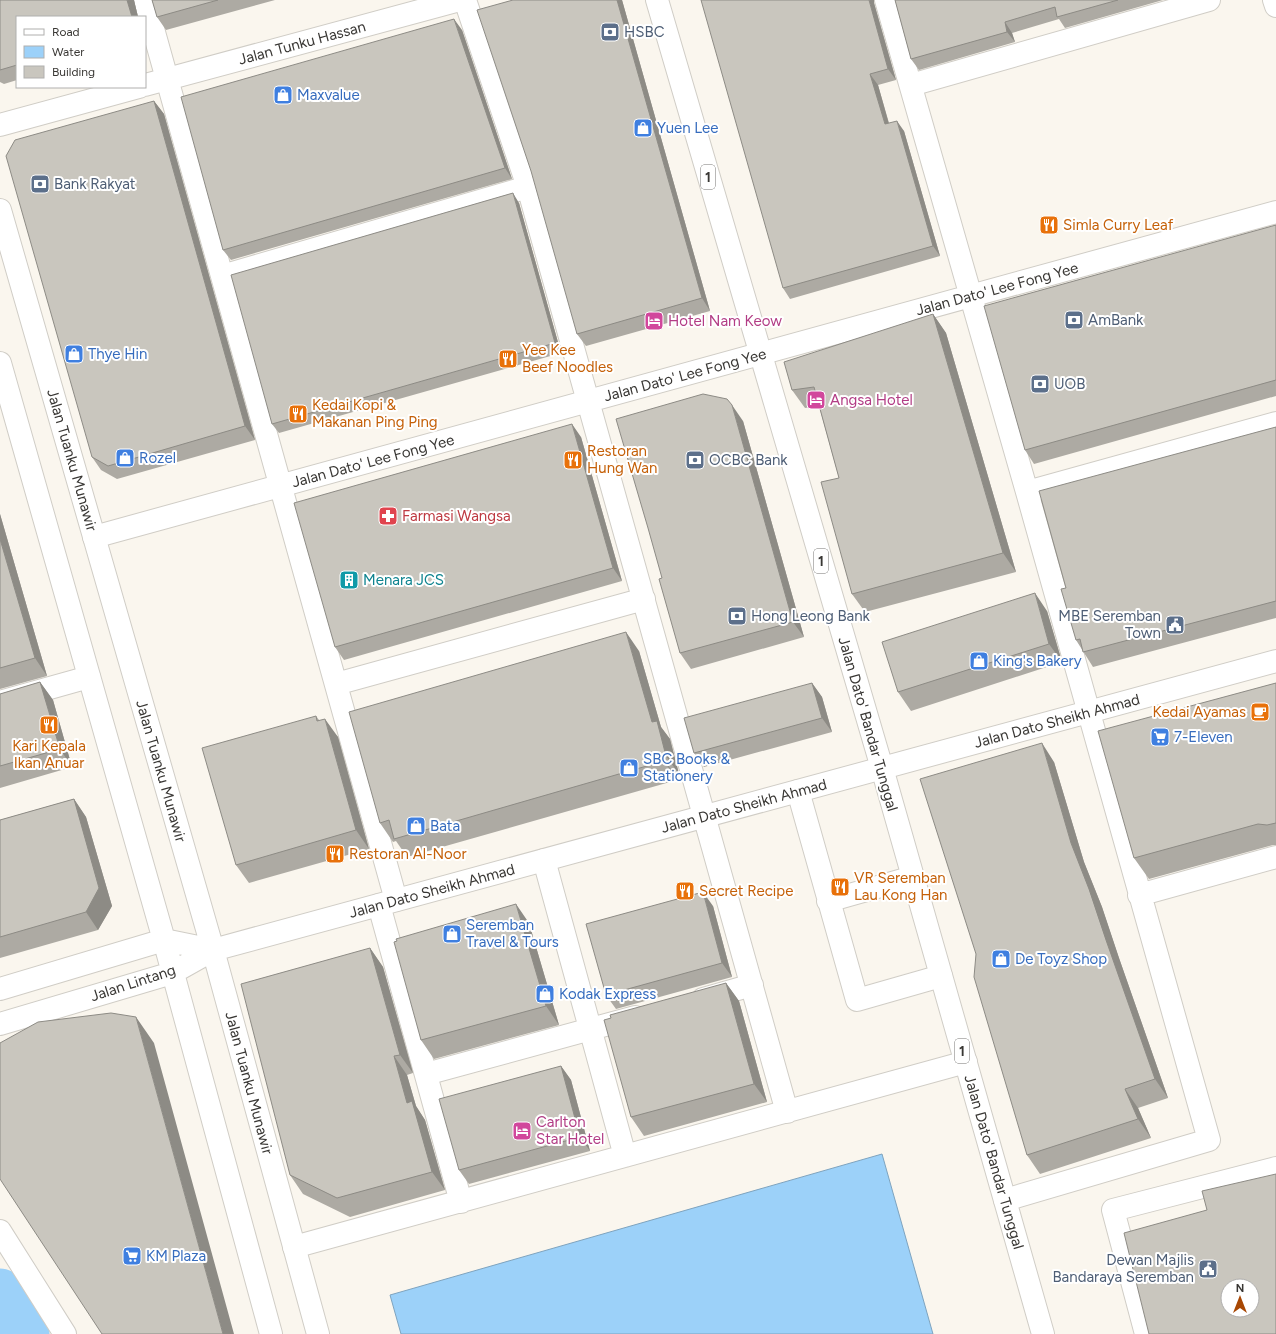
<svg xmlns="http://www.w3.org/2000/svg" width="1276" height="1334" font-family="Figtree,sans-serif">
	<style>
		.water { fill: #9cd1f9; stroke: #7ea3be }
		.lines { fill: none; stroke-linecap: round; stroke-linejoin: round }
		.river { stroke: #9cd1f9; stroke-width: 51 }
		.minor-casing { stroke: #d0cdc6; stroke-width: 24 }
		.major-casing { stroke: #d0cdc6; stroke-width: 24 }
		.highway-casing { stroke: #d0cdc6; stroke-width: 24 }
		.minor { stroke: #fff; stroke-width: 22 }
		.major { stroke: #fff; stroke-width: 22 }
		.highway { stroke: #fff; stroke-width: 22 }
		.wall { fill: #adaaa3 }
		.shaded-wall { fill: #8d8b85 }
		.building { fill: #c9c6be; stroke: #8d8b85; fill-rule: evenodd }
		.labels { text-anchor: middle; stroke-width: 4; stroke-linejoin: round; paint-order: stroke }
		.shield { fill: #fff; stroke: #747371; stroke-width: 1 }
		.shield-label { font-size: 14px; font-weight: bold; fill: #393734 }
		.service-label { font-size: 15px; fill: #4e5e75; stroke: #fff; text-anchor: start }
		.street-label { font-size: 15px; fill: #393734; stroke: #fff }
		.shop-label { font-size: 15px; fill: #366cbe; stroke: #fff; text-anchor: start }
		.food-label { font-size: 15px; fill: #c56008; stroke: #fff; text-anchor: start }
		.hotel-label { font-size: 15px; fill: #b23c85; stroke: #fff; text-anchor: start }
		.health-label { font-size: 15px; fill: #be3a42; stroke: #fff; text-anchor: start }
		.culture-label { font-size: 15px; fill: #0d838f; stroke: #fff; text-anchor: start }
	</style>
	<rect width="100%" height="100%" fill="#faf6ee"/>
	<path class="water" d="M882,1154L933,1334H401L390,1295Z"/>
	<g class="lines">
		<path class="river" d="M0,1294L24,1334"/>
		<g class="minor-casing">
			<path id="minor" d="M145,0L396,900
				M465,0L528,187L787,1112
				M886,0L1027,492L1209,1140L1005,1200
				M1274,0L1276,6
				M911,85L1209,0
				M222,276L528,187
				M1027,492L1276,423
				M94,537L1276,212
				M336,684L644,599
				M0,702L89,677
				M798,791L857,1000L941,976
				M544,860L625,1156
				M1139,895L1276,857
				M828,901L913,877
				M379,905L461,1202
				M703,999L752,985
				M426,1074L635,1017
				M0,1231L65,1334
				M294,1247L966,1062
				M1146,1334L1113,1210L1276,1168"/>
		</g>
		<g class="major-casing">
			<path id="major" d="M145,85L460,0
				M0,125L139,87
				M0,210L213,950L318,1334
				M0,363L164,940L271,1334
				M0,989L164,940L213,950
				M0,1024L172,973L213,950L1276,661"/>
		</g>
		<g class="highway-casing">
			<path id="highway" d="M657,0L882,768L1043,1334"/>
		</g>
		<use href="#minor" class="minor"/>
		<use href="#major" class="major"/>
		<use href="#highway" class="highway"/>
	</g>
	<path class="wall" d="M0,0H134L138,17H17V80L4,84L0,82Z
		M152,0H275L166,30L157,17Z
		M513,0H622L710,311L586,346L577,334Z
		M895,0H1163L1065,28L1059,19L1012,33L1015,42L919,70L911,59Z
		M874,3L896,80L878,85L889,123L904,131L940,256L790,299L783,288Z
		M462,30L512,179L231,260L223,250Z
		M154,101L164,114L255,440L117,479L101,470L92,457Z
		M519,203L561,353L279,433L272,424Z
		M1276,225V396L1034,464L1025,450Z
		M933,314L946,333L1016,572L865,612L852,594L839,478L819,406L805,408L792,390Z
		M743,421L804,637L691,669L680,653L662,578Z
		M1276,427V618L1093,667L1076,640L1066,588Z
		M581,437L622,581L344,660L335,647Z
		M0,514L47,676L0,689Z
		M1047,611L1062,662L911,711L898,692Z
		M639,651L661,727L670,739L679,774L675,775L677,780L407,857L396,841L393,842L380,823Z
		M40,682L53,700L72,767L0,788V694Z
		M812,683L822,697L832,732L704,767L694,753Z
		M1276,683V845H1273L1149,879L1134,858Z
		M316,716L319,720L338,737L369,849L249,883L236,865Z
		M1054,762L1084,862L1102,907L1119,958L1168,1098L1138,1108L1151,1138L1040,1174L1027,1155Z
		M74,799L86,817L112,906L98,930L0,958V820Z
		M713,906L732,977L616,1009L606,995Z
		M529,923L559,1025L434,1059L421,1040L397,941Z
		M370,948L383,967L413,1073L407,1075L416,1106L425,1120L445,1190L350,1217L303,1194L290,1175Z
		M726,983L739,1001L767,1102L644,1136L631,1117Z
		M561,1066L571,1080L590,1151L469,1184L459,1170Z"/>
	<path class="shaded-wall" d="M127,0H134L138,17H132Z
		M617,0H622L710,311L702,298Z
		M869,0H874V3L896,80L888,69Z
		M454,19L462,30L512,179L505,168Z
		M1005,22L1012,33L1015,42L1007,32Z
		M870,74L878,85L892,135L885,124Z
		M154,101L164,114L255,440L245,426Z
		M897,121L904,131L940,256L933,246Z
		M513,193L519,203L561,353L555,343Z
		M933,314L946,333L1016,572L1003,553Z
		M732,405L743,421L804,637L793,622Z
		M572,424L581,437L622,581L613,568Z
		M0,514L47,676L35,658L0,539Z
		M1035,593L1047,611L1062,662L1049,644Z
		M626,632L639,651L661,727L670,739L679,774L666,756L652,722Z
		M40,682L53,700L72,767L60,749Z
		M812,683L822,697L832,732L822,718Z
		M325,719L338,737L369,849L356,830Z
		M1042,743L1054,762L1084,862L1102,907L1119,958L1168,1098L1155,1079L1071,843Z
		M662,757L675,775L677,780L664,761Z
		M74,799L86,817L112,906L98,930L86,912Z
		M703,892L713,906L732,977L722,963Z
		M516,904L529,923L559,1025L546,1006Z
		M370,948L383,967L413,1073L400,1055Z
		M726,983L739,1001L767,1102L754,1084Z
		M136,1017L154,1043L234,1334H223Z
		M394,1056L407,1075L416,1106L425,1120L445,1190L432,1172L407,1103Z
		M561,1066L571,1080L590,1151L580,1137Z
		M1125,1089L1138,1108L1151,1138L1138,1119Z"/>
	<path class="building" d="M0,0H127L132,17H17V65L0,70Z
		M152,0H218L157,17Z
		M513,0H617L702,298L577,334L531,171L477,10Z
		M701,0H869L888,69L870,74L885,124L897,121L933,246L783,288Z
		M895,0H1118L1057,17L1055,7L1005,22L1007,32L911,59Z
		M454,19L505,168L223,250L181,97Z
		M154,101L245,426L108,466L92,457L6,156L15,140Z
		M513,193L555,343L272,424L231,275Z
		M1276,225V380L1025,450L984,306Z
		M933,314L1003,553L852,594L821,482L839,478L814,387L792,390L784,362Z
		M703,394L727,399L732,405L793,622L680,653L659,579L662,578L648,528L616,419Z
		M572,424L613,568L335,647L294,503Z
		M1276,427V601L1083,652L1080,639L1076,640L1061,589L1066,588L1039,491Z
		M0,539L35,658L0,668Z
		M1035,593L1049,644L898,692L882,642Z
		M626,632L652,722L657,721L666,756L662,757L664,761L394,839L389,820L380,823L349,712Z
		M40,682L60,749L0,766V694Z
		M812,683L822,718L694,753L684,718Z
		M1276,683V823L1267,825L1258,824L1134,858L1098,731Z
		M316,716L317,721L325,719L356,830L236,865L202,748Z
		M1042,743L1071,843L1089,889L1106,940L1155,1079L1125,1089L1138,1119L1027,1155L974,977L976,954L920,779Z
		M74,799L99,888L86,912L0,937V820Z
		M703,892L722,963L606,995L586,924Z
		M516,904L546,1006L421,1040L394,942L397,941L396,939Z
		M370,948L400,1055L394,1056L407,1103L412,1101L432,1172L337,1198L290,1175L241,984Z
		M726,983L754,1084L631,1117L604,1020L611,1018L610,1015Z
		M111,1013L136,1017L223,1334H102L0,1179V1043L38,1022Z
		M561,1066L580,1137L459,1170L439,1099Z
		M1276,1174V1334H1149L1124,1233L1207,1210L1202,1191ZM1228,1286H1252V1310H1228Z"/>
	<defs>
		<g id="bank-square" transform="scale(1)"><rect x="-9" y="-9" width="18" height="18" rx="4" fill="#5c6f8a" stroke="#fff"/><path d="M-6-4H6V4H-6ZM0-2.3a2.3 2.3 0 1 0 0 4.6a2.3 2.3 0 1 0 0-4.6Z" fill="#fff"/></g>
		<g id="shop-square" transform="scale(1)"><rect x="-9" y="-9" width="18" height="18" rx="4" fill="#3f7fe0" stroke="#fff"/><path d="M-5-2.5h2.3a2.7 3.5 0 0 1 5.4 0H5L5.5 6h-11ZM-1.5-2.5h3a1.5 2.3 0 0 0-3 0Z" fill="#fff"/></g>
		<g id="restaurant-square" transform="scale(1)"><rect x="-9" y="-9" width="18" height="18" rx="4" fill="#e8710a" stroke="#fff"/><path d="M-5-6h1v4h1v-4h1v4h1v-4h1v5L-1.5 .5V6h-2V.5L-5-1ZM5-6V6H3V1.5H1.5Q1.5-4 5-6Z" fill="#fff"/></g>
		<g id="hotel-square" transform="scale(1)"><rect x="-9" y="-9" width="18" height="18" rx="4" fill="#d1479c" stroke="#fff"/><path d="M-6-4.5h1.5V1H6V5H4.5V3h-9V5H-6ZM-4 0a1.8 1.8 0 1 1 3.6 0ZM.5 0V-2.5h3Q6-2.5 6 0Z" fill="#fff"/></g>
		<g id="pharmacy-square" transform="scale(1)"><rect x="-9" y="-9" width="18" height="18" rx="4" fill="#e0444e" stroke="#fff"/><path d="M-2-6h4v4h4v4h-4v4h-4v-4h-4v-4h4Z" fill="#fff"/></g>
		<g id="building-square" transform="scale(1)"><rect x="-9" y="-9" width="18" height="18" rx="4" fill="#0f9aa8" stroke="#fff"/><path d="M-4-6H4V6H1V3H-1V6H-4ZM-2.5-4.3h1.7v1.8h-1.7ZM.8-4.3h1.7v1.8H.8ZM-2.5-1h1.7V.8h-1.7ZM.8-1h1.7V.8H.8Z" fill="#fff"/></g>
		<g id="civic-square" transform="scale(1)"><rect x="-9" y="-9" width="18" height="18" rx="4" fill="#5c6f8a" stroke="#fff"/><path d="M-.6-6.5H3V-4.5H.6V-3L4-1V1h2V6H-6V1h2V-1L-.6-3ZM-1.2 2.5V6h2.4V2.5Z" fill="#fff"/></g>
		<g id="cafe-square" transform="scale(1)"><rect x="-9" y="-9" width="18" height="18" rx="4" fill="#e8710a" stroke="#fff"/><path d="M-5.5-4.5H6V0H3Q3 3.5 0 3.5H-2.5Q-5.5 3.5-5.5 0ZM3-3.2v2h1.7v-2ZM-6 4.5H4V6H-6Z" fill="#fff"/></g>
		<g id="supermarket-square" transform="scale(1)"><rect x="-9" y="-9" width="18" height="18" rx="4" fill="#3f7fe0" stroke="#fff"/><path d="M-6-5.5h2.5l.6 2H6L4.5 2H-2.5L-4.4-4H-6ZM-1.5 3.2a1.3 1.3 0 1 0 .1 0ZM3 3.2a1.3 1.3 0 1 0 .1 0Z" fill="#fff"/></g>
	</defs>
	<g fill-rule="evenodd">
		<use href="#bank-square" x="610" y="32"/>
		<use href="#shop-square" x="283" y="95"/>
		<use href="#shop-square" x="643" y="128"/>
		<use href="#bank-square" x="40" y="184"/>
		<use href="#restaurant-square" x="1049" y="225"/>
		<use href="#bank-square" x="1074" y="320"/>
		<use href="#hotel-square" x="654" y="321"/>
		<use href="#shop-square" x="74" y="354"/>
		<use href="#restaurant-square" x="508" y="359"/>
		<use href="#bank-square" x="1040" y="384"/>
		<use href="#hotel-square" x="816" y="400"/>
		<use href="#restaurant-square" x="298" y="414"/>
		<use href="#shop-square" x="125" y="458"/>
		<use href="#restaurant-square" x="573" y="460"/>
		<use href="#bank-square" x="695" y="460"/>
		<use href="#pharmacy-square" x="388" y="516"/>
		<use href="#building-square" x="349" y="580"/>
		<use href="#bank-square" x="737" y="616"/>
		<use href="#civic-square" x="1175" y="625"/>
		<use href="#shop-square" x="979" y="661"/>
		<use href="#cafe-square" x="1260" y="712"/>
		<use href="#restaurant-square" x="49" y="725"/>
		<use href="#supermarket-square" x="1160" y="737"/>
		<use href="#shop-square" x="629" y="768"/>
		<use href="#shop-square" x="416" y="826"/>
		<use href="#restaurant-square" x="335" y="854"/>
		<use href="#restaurant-square" x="840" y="887"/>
		<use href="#restaurant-square" x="685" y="891"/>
		<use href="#shop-square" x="452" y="934"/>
		<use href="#shop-square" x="1001" y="959"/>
		<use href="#shop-square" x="545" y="994"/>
		<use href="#hotel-square" x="522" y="1131"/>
		<use href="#supermarket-square" x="132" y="1256"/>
		<use href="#civic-square" x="1208" y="1269"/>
	</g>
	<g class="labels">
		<g class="shield">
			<rect x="701" y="165" width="14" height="24" rx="3"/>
			<rect x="814" y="549" width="14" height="24" rx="3"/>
			<rect x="955" y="1039" width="14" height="24" rx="3"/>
		</g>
		<g class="shield-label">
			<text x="708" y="182">1</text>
			<text x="821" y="566">1</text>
			<text x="962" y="1056">1</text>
		</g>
		<g class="service-label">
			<text x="624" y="37">HSBC</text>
			<text x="54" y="189">Bank Rakyat</text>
			<text x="1088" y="325">AmBank</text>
			<text x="1054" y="389">UOB</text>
			<text x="709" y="465">OCBC Bank</text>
			<text x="751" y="621">Hong Leong Bank</text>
			<text x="1161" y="621" text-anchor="end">MBE Seremban<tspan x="1161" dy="17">Town</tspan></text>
			<text x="1194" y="1265" text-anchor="end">Dewan Majlis<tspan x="1194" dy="17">Bandaraya Seremban</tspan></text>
		</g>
		<g class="street-label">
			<text transform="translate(302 43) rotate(-15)" y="5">Jalan Tunku Hassan</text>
			<text transform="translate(997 289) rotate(-15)" y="5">Jalan Dato' Lee Fong Yee</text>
			<text transform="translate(685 375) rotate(-15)" y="5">Jalan Dato' Lee Fong Yee</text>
			<text transform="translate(72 460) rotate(74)" y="5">Jalan Tuanku Munawir</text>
			<text transform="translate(373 461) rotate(-15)" y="5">Jalan Dato' Lee Fong Yee</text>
			<text transform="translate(1057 721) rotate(-15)" y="5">Jalan Dato Sheikh Ahmad</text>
			<text transform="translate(868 724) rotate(74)" y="5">Jalan Dato' Bandar Tunggal</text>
			<text transform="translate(161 771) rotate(74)" y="5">Jalan Tuanku Munawir</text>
			<text transform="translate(744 806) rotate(-15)" y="5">Jalan Dato Sheikh Ahmad</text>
			<text transform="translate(432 891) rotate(-15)" y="5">Jalan Dato Sheikh Ahmad</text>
			<text transform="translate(133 983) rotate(-18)" y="5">Jalan Lintang</text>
			<text transform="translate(249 1083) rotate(75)" y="5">Jalan Tuanku Munawir</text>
			<text transform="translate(994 1162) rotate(74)" y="5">Jalan Dato' Bandar Tunggal</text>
		</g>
		<g class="shop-label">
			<text x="297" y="100">Maxvalue</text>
			<text x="657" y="133">Yuen Lee</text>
			<text x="88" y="359">Thye Hin</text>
			<text x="139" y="463">Rozel</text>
			<text x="993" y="666">King's Bakery</text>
			<text x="1174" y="742">7-Eleven</text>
			<text x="643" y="764">SBC Books &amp;<tspan x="643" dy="17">Stationery</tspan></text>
			<text x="430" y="831">Bata</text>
			<text x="466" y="930">Seremban<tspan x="466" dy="17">Travel &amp; Tours</tspan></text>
			<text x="1015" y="964">De Toyz Shop</text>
			<text x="559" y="999">Kodak Express</text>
			<text x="146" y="1261">KM Plaza</text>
		</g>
		<g class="food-label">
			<text x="1063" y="230">Simla Curry Leaf</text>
			<text x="522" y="355">Yee Kee<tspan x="522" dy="17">Beef Noodles</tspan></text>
			<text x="312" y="410">Kedai Kopi &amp;<tspan x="312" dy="17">Makanan Ping Ping</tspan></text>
			<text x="587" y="456">Restoran<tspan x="587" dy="17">Hung Wan</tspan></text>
			<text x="1246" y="717" text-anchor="end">Kedai Ayamas</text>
			<text x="49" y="751" text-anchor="middle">Kari Kepala<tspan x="49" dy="17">Ikan Anuar</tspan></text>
			<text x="349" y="859">Restoran Al-Noor</text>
			<text x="854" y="883">VR Seremban<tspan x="854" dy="17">Lau Kong Han</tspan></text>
			<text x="699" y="896">Secret Recipe</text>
		</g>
		<g class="hotel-label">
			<text x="668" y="326">Hotel Nam Keow</text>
			<text x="830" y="405">Angsa Hotel</text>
			<text x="536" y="1127">Carlton<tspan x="536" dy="17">Star Hotel</tspan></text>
		</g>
		<g class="health-label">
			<text x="402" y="521">Farmasi Wangsa</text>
		</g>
		<g class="culture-label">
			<text x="363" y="585">Menara JCS</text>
		</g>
	</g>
	<rect x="16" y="16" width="130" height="72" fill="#ffffff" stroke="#b0afae"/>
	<rect x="24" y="29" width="20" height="6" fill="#ffffff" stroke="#b0afae"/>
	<text x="52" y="36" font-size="12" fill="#393734">Road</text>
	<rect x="24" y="46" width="20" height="12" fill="#9cd1f9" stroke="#b0afae"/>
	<text x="52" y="56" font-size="12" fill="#393734">Water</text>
	<rect x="24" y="66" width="20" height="12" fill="#c9c6be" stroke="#b0afae"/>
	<text x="52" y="76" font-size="12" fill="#393734">Building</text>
	<g transform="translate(1240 1298)"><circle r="19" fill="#ffffff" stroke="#b0afae"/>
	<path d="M0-3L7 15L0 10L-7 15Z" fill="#a84703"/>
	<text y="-6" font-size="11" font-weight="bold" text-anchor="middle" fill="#393734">N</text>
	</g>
</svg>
